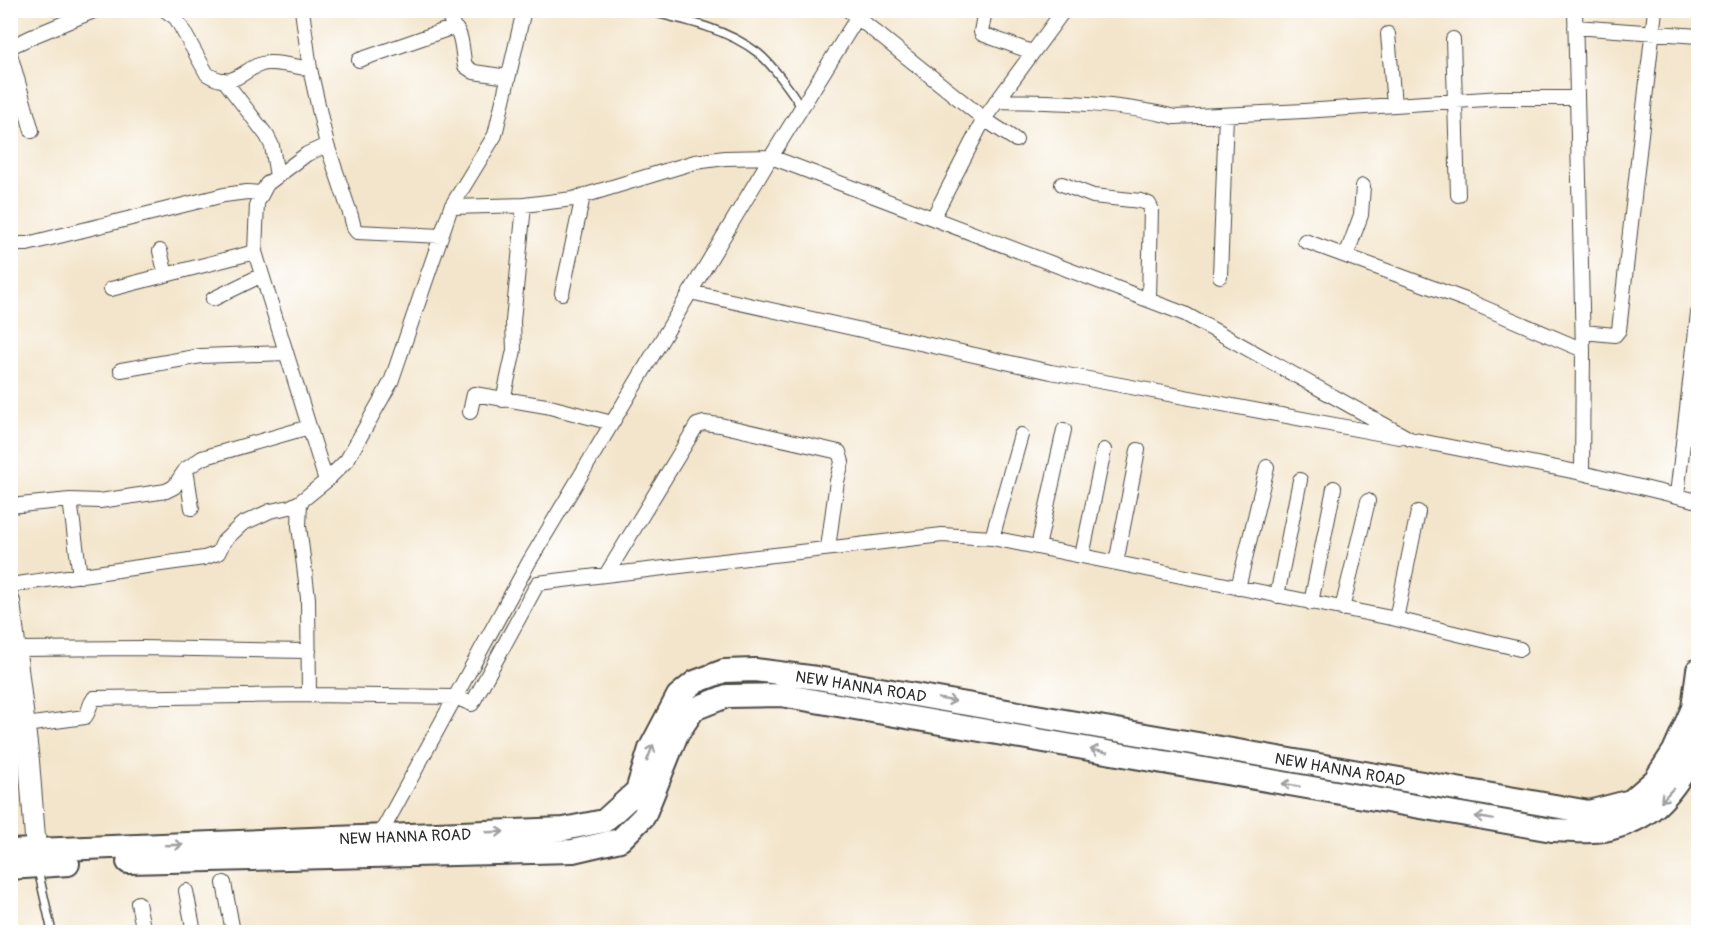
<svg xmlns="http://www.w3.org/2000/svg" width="1709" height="943" font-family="Pangolin,sans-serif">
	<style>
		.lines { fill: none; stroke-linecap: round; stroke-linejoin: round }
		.lane-casing { stroke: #494743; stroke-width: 10 }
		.street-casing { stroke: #494743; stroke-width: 16 }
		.secondary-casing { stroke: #494743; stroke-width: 22 }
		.primary-casing { stroke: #494743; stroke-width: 26 }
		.lane { stroke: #fff; stroke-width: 7 }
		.street { stroke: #fff; stroke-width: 14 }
		.secondary { stroke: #fff; stroke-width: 20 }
		.primary { stroke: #fff; stroke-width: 22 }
		.oneway { stroke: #a0a0a0 }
		.labels { text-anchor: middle; stroke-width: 5; stroke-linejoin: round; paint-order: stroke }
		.street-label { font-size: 16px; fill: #2b2b2b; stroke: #fff }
	</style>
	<rect width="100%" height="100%" fill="#fff"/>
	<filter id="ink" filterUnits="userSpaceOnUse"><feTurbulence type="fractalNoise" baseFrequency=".0167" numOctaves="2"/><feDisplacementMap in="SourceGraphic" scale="12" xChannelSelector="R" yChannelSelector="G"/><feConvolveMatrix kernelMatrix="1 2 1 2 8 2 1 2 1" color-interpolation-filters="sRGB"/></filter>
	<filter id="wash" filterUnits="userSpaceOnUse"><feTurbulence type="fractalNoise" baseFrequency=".008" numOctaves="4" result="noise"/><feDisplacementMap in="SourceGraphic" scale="24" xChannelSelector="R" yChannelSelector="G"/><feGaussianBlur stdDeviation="1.35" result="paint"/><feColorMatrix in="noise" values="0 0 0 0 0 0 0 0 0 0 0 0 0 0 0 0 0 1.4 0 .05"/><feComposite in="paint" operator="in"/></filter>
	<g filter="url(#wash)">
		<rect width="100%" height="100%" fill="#f3e5cb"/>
	</g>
	<g filter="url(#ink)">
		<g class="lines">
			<g class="lane-casing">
				<path id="lane" d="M642,10C681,19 726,28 758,53C771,63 793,93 801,107
					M38,870L52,932"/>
			</g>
			<g class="street-casing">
				<path id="street" d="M165,10L176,18L207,74C237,93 244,64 268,63C281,62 297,67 310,69
					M302,10L310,69L327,145L351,216L354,228L357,232L441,236
					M446,10L454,27
					M848,10L984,119L1016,140
					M985,10L981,32L982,34L1032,52
					M1575,10L1583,350L1582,473
					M1575,27L1698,36
					M1388,34L1394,105
					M1453,39L1458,195
					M10,47L38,34L96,10
					M10,54L32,131
					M359,60L454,27C463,33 462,55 465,66L474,72L508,77
					M224,80L267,136L272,146L277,176
					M996,101C1056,102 1116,102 1175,117L1304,111L1501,98H1577
					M1062,184L1093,196L1141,201L1149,204L1151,208L1149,300
					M451,207L524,205L573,199L695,162L725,158L771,157L857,18
					M933,218L984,119L1064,10
					M10,241L18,244H27L224,195L247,192L262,193
					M1305,241L1466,300L1583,350
					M160,251L166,275
					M1346,256L1361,215L1363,186
					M1220,276L1226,115
					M111,289L255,252
					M690,292L1051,372L1399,437
					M562,293L583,196
					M213,299L262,275
					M1583,332L1615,335L1619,330L1655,10
					M121,370L201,356L286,353
					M503,400L514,350L513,321L524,205
					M470,412L474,394L546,406L612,423
					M186,469L192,508
					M326,481L255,252L257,203L267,184L307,154L327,145
					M1677,495L1698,313
					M70,500L80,576
					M300,502L299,526L308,598L309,695
					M10,506L70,500L100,501L166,491L174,487L186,469L202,458L309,427
					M992,538L1021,435
					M1038,547L1064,430
					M1082,556L1104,450
					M1116,563L1138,450
					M606,575L697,425L704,423L720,425L839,452L842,462L837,481L828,548
					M10,585L204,558L218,553L224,541L242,524L270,511L290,507L300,502L326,481L347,460L391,382L451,207L495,135L524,10
					M1238,588L1267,467
					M1277,596L1300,480
					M1311,603L1334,488
					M1342,609L1368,501
					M1396,619L1418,512
					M16,649L141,648L309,651
					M25,725L85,717C90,711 88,706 94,698L309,695L455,697L472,704L538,583L942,535L992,538L1396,619L1520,649
					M376,842L529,562L771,157L1185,314L1410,439L1582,473L1698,501
					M224,883L233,932
					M186,891L194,932
					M138,903L144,932"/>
			</g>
			<g class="secondary-casing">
				<path id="secondary" d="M10,602L29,761L37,863"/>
			</g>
			<g class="primary-casing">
				<path id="primary" d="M10,851L564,829L604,821L637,791L650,749L678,696L695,682L724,671L755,670L817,678L1589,812L1631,801L1655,780L1674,751L1693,708L1698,670
					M128,862L573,851L620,840L644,816L677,734L694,709L727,696L781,695L1552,830C1569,830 1588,833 1604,830C1656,819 1669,794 1696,753L1698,747
					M10,868L68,864"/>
			</g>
			<use href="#lane" class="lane"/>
			<use href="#street" class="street"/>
			<use href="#secondary" class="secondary"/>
			<use href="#primary" class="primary"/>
		</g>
		<defs><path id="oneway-shaft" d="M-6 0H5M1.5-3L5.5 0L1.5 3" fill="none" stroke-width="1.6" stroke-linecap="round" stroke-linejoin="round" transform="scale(1.5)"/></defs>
		<g class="oneway">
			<use href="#oneway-shaft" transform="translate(947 700) rotate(10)"/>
			<use href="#oneway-shaft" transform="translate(1099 751) rotate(-170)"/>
			<use href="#oneway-shaft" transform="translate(650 753) rotate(-69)"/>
			<use href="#oneway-shaft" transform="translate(1291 785) rotate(-170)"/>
			<use href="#oneway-shaft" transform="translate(1667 795) rotate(133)"/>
			<use href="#oneway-shaft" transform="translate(1484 818) rotate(-170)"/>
			<use href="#oneway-shaft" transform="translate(495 832) rotate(-2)"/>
			<use href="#oneway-shaft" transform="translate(174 845) rotate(-2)"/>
		</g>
	</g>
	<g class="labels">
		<g class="street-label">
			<text transform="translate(861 686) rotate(9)" y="6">NEW HANNA ROAD</text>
			<text transform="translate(1340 769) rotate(10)" y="6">NEW HANNA ROAD</text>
			<text transform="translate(405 836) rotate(-2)" y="6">NEW HANNA ROAD</text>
		</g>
	</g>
	<rect width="1709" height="943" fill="none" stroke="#fff" stroke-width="36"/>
</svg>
